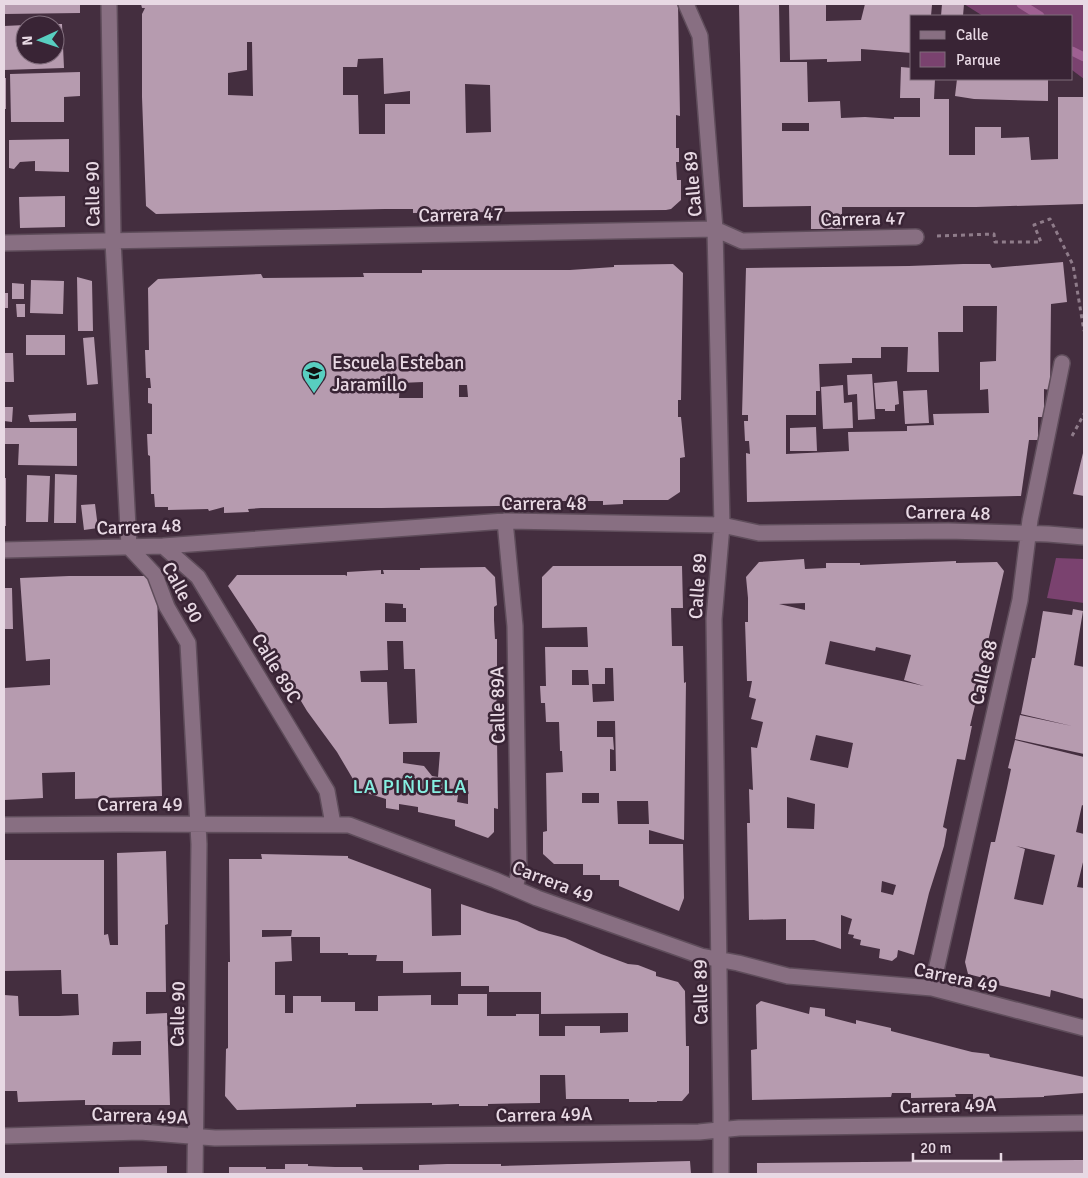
<svg xmlns="http://www.w3.org/2000/svg" width="1088" height="1178" font-family="Signika,sans-serif">
	<style>
		.green { fill: #7a426f }
		.lines { fill: none; stroke-linecap: round; stroke-linejoin: round }
		.stream { stroke: #9f6092; stroke-width: 9 }
		.building { fill: #b69baf; fill-rule: evenodd }
		.minor-casing { stroke: #5f4d5b; stroke-width: 18 }
		.path { stroke: #8f7c8a; stroke-width: 3; stroke-dasharray: 4 4; stroke-linecap: butt }
		.minor { stroke: #886f82; stroke-width: 15 }
		.labels { text-anchor: middle; stroke-width: 5; stroke-linejoin: round; paint-order: stroke }
		.street-label { font-size: 19px; fill: #e8d9e4; stroke: #392435 }
		.poi-label { font-size: 19px; fill: #e8d9e4; stroke: #392435; text-anchor: start }
		.neighbourhood-label { font-size: 20px; letter-spacing: 1px; fill: #86efe1; stroke: #392435 }
	</style>
	<rect width="100%" height="100%" fill="#442e3f"/>
	<path class="green" d="M964,4H1084V79L1072,70V16H983Z
		M1056,558L1084,559V603L1047,598Z"/>
	<g class="lines">
		<path class="stream" d="M1021,4L1040,16
			M1072,51L1084,57"/>
	</g>
	<path class="building" d="M4,4H80V13L4,14Z
		M141,4H678L680,116L676,115V148H679V162H676L677,180H681V200L671,209L666,210L413,213V209H385L156,214L146,206L142,97V14L145,8H142ZM247,42H252L253,96L228,95V73L247,70ZM383,58L384,94L410,91V104H385V134H359L358,95H343V67H357L358,59ZM465,84L490,85L491,132L466,133Z
		M739,4H779L780,62H807L808,102L840,101L841,118L865,117L894,119V117H920V98H900L901,67L912,68V79H935L934,99H949V155H975V127H1001V138L1029,137L1031,160L1058,159V97H1084V204L976,207H842V229H811V206L743,207ZM782,123H809V131H782Z
		M789,4H826V21L861,20L865,4L932,5L931,16H912V53L861,49V61L827,62V59L790,60Z
		M942,4H964L963,16H941Z
		M55,24H62L64,68L4,70V26L25,25V55H55Z
		M80,72V96L64,97V122H11L10,74Z
		M4,78H6V109H4Z
		M957,79H1048V101L974,99L955,96Z
		M69,139V172L35,171V161L20,162L14,169L9,168V140Z
		M65,196V227L20,228L19,197Z
		M1063,262L1067,302L1051,304L1050,390L1044,389V417H1038V440H1029L1021,496L747,502L746,453L750,454L749,441H745L744,421H748V415H742L746,268L909,266L963,264H990L992,268ZM963,306H997L996,361L980,362V390L988,389L989,413L933,414L934,425L907,426V431L848,432L849,451L786,454V415H816V391H820L819,364L852,363V358H881V347H908L907,372H939L938,332H963Z
		M673,264L683,273L681,400H678V417H681L685,457L680,458V492L668,500H623V504L603,505V501H547L548,505L382,508H261L248,509L249,512L224,513V507L209,511L208,509L168,510V507H155L154,494H151L150,456L148,455L147,434H152V404L148,403V388H151L150,378H146L145,350H149L148,288L158,279L261,274L263,278L364,277L363,273H422V270H570L614,267V265ZM423,382V398H399L400,383ZM459,385H467L468,397H459Z
		M77,277L92,281L93,331H78Z
		M31,280L64,281L63,314L30,313Z
		M12,283L24,284V299H12Z
		M4,293H8V308H4Z
		M16,304H25V317H17Z
		M26,335H65V355H26Z
		M94,337L98,384L87,385L83,338Z
		M4,353H13L14,382H4Z
		M872,374L875,419L858,420L857,394L848,395L847,375Z
		M897,381L899,404L895,405V411H885V409H876L874,383Z
		M843,385L844,403L852,402L853,428L823,429L821,387Z
		M927,390L929,423L905,424L903,391Z
		M4,407H13L12,422L4,421Z
		M76,413V421L30,422L28,415Z
		M816,427L817,451H790V428Z
		M4,428H77V466L18,465L19,444H4Z
		M1084,449V496L1073,494Z
		M55,474L77,475L76,523H54Z
		M27,475L50,476L48,522H26Z
		M4,478H6V526H4Z
		M95,504L98,528L84,530L81,505Z
		M804,559L805,569L826,568V563H860V565L956,561V563L997,562L1004,571L981,672H983L970,726H972L965,760L957,759L943,827L947,829L944,846L929,893L914,955L898,950L897,957L892,961L879,958L880,949L860,945L861,940L853,938L854,935L848,934L852,919L841,915V949L814,940H786V919L749,920L747,823H750L749,789L753,790L751,747L757,748L763,722L751,719L756,699L749,697L752,681H747L745,622H748V598L746,577L759,562ZM805,603V610L779,604ZM830,641L875,651L876,647L911,655L904,680L924,686L825,664ZM816,735L853,743L848,768L810,760ZM787,797L815,804L814,829L787,828ZM882,881L896,885L893,895L881,892Z
		M553,566H682L683,608H671L672,646H683L684,683L686,682L684,840L649,830V844H683L684,898L679,911L619,886V880H600V875H583V864H554L543,854V832L547,831L546,773L563,772L562,751H560L559,722H546L545,703H541L540,686H546L545,647H588L587,627L542,628V577ZM605,668H613L614,701L593,702L592,684H605ZM572,670H588L589,685H572ZM597,721H615L616,771H610V749L614,750L613,737H597ZM582,793H599V803H582ZM617,801H648L649,824H618Z
		M485,567L495,577L497,605L494,607V620L495,639H497V668H496L498,809L494,808V832L488,838L455,826V820L418,812V807L399,804V810L386,808V799L360,791L337,752L307,711L274,656L228,586L237,575H345L347,576V572L381,570V574H384L383,570H420V568ZM385,603L403,604V608H406V622H385ZM387,641H403L404,669H415L417,723L389,724L387,682H361L360,671L388,670ZM403,752H440L438,777L432,776L424,766L403,763ZM468,780V804L457,802L460,781Z
		M69,576H145L157,587L162,796L75,799V772L42,773L43,798L4,800V688L50,685V659L26,661L20,578Z
		M4,588H12L13,629H4Z
		M1073,609L1083,611L1074,665L1084,667V754L1015,739L1020,715L1072,726L1021,714L1032,658H1035L1043,611L1072,615Z
		M1015,740L1084,757V806L1082,805L1076,832L1084,834V858L1077,887L1084,888V999L1051,990L1050,997L994,984L995,981L968,974L965,962L991,842H995L1007,788L1011,769L1008,768ZM1016,846L1055,855L1043,905L1014,899L1025,849Z
		M166,851L168,924L165,925L166,992H146V1014L167,1013L170,1105H85V1100L18,1102L17,1091H4V995L18,996L19,1016H59L79,1015L78,994H62L61,970L4,971V860H104V935L108,934L110,945H118L117,853ZM141,1041V1055H112L113,1042Z
		M261,854L348,856V858L431,889L432,936L461,935V904L488,913L517,921L539,931L565,938L601,954L628,964L638,965L656,972V976L678,982L685,991L686,1046H689V1093L682,1101H657V1102H629V1099H566L565,1075H540V1103L488,1104V1106H459V1104L432,1105V1103L356,1104V1107L237,1110L225,1096L226,1049L228,1048V962H230L229,859H262ZM262,930H292L291,937H320V953H348V955H377L376,961H403V973L461,972V986H489V992H541V1014L628,1013V1032L600,1033V1026H565V1036H539V1014H516V1016H487V994H458V1005H431V995L378,996V1011H355V1002H321V996H293V1013H285V995H275V962L292,961L291,936L262,937Z
		M761,1001L809,1014L810,1007L825,1009V1016L856,1024V1020L891,1028V1031L972,1052L989,1054L990,1057L1084,1077V1093L1044,1096V1097L973,1099V1094H955L956,1097L911,1098V1093H892L891,1097L752,1100L751,1050L757,1049L756,1005Z
		M1078,1160H1084V1174H757V1163Z
		M690,1161L691,1174H229V1167H266V1169H285V1164H308V1166L335,1167H362L363,1170H419V1165L447,1164H501V1166Z
		M167,1166V1174H119V1167Z"/>
	<g class="lines">
		<g class="minor-casing">
			<path id="minor" d="M109,4L113,241L129,547L155,575L167,607L188,643L199,844L195,1174
				M686,4L700,36L715,229L722,525L714,619L721,1113V1174
				M4,243L715,229L742,241L916,237
				M505,521L515,626L519,872L515,888
				M163,546L198,577L236,640L327,791L333,824
				M4,550L163,546L505,521L722,525L759,533L948,531L1048,534L1084,537
				M4,825L123,824L349,825L495,880L537,898L701,956L738,963L788,976L932,988L1084,1028
				M932,988L1020,600L1030,520L1062,363
				M4,1136L140,1132L215,1138L699,1132L739,1128L1084,1123"/>
		</g>
		<path class="path" d="M937,236L994,234L995,242H1041L1034,225L1050,219L1073,265L1084,331
			M1072,436L1084,414"/>
		<use href="#minor" class="minor"/>
	</g>
	<defs>
		<g id="school-pin" transform="scale(1.25)"><path d="M0 17L-7.5 6A9.5 9.5 0 1 1 7.5 6Z" fill="#58cec0" stroke="#392435"/><path d="M0-5L7-2L0 1L-7-2ZM-4 1L0 2.5L4 1V4Q0 6-4 4Z" fill="#111"/></g>
	</defs>
	<g fill-rule="evenodd">
		<use href="#school-pin" x="314" y="373"/>
	</g>
	<g class="labels">
		<g class="street-label">
			<text transform="translate(692 184) rotate(-95)" y="7">Calle 89</text>
			<text transform="translate(92 194) rotate(-91)" y="7">Calle 90</text>
			<text transform="translate(461 214) rotate(-1)" y="7">Carrera 47</text>
			<text transform="translate(863 218) rotate(-1)" y="7">Carrera 47</text>
			<text x="544" y="510">Carrera 48</text>
			<text transform="translate(948 512) rotate(1)" y="7">Carrera 48</text>
			<text transform="translate(139 526) rotate(-2)" y="7">Carrera 48</text>
			<text transform="translate(697 586) rotate(-86)" y="7">Calle 89</text>
			<text transform="translate(183 592) rotate(62)" y="7">Calle 90</text>
			<text transform="translate(277 668) rotate(59)" y="7">Calle 89C</text>
			<text transform="translate(983 672) rotate(-77)" y="7">Calle 88</text>
			<text transform="translate(497 705) rotate(-91)" y="7">Calle 89A</text>
			<text x="140" y="811">Carrera 49</text>
			<text transform="translate(553 881) rotate(21)" y="7">Carrera 49</text>
			<text transform="translate(956 977) rotate(12)" y="7">Carrera 49</text>
			<text transform="translate(700 992) rotate(-91)" y="7">Calle 89</text>
			<text transform="translate(177 1014) rotate(-89)" y="7">Calle 90</text>
			<text transform="translate(948 1105) rotate(-1)" y="7">Carrera 49A</text>
			<text transform="translate(544 1114) rotate(-1)" y="7">Carrera 49A</text>
			<text transform="translate(140 1115) rotate(2)" y="7">Carrera 49A</text>
		</g>
		<g class="poi-label">
			<text x="332" y="369">Escuela Esteban<tspan x="332" dy="22">Jaramillo</tspan></text>
		</g>
		<g class="neighbourhood-label">
			<text x="410" y="793">LA PIÑUELA</text>
		</g>
	</g>
	<rect width="1088" height="1178" fill="none" stroke="#e8d9e4" stroke-width="10"/>
	<rect x="910" y="15" width="162" height="65" fill="#392435" stroke="#7f6c7b"/>
	<rect x="920" y="31" width="25" height="8" fill="#886f82" stroke="#7f6c7b"/>
	<text x="956" y="40" font-size="15" fill="#e8d9e4">Calle</text>
	<rect x="920" y="52" width="25" height="15" fill="#7a426f" stroke="#7f6c7b"/>
	<text x="956" y="65" font-size="15" fill="#e8d9e4">Parque</text>
	<g transform="translate(40 40) rotate(267)"><circle r="24" fill="#392435" stroke="#7f6c7b"/>
	<path d="M0-4L9 19L0 12L-9 19Z" fill="#58cec0"/>
	<text y="-8" font-size="14" font-weight="bold" text-anchor="middle" fill="#e8d9e4">N</text>
	</g>
	<path d="M913 1153v8h88v-8" fill="none" stroke="#e8d9e4" stroke-width="2.5"/>
	<text x="920" y="1153" font-size="15" fill="#e8d9e4" stroke="#392435" stroke-width="4" paint-order="stroke">20 m</text>
</svg>
